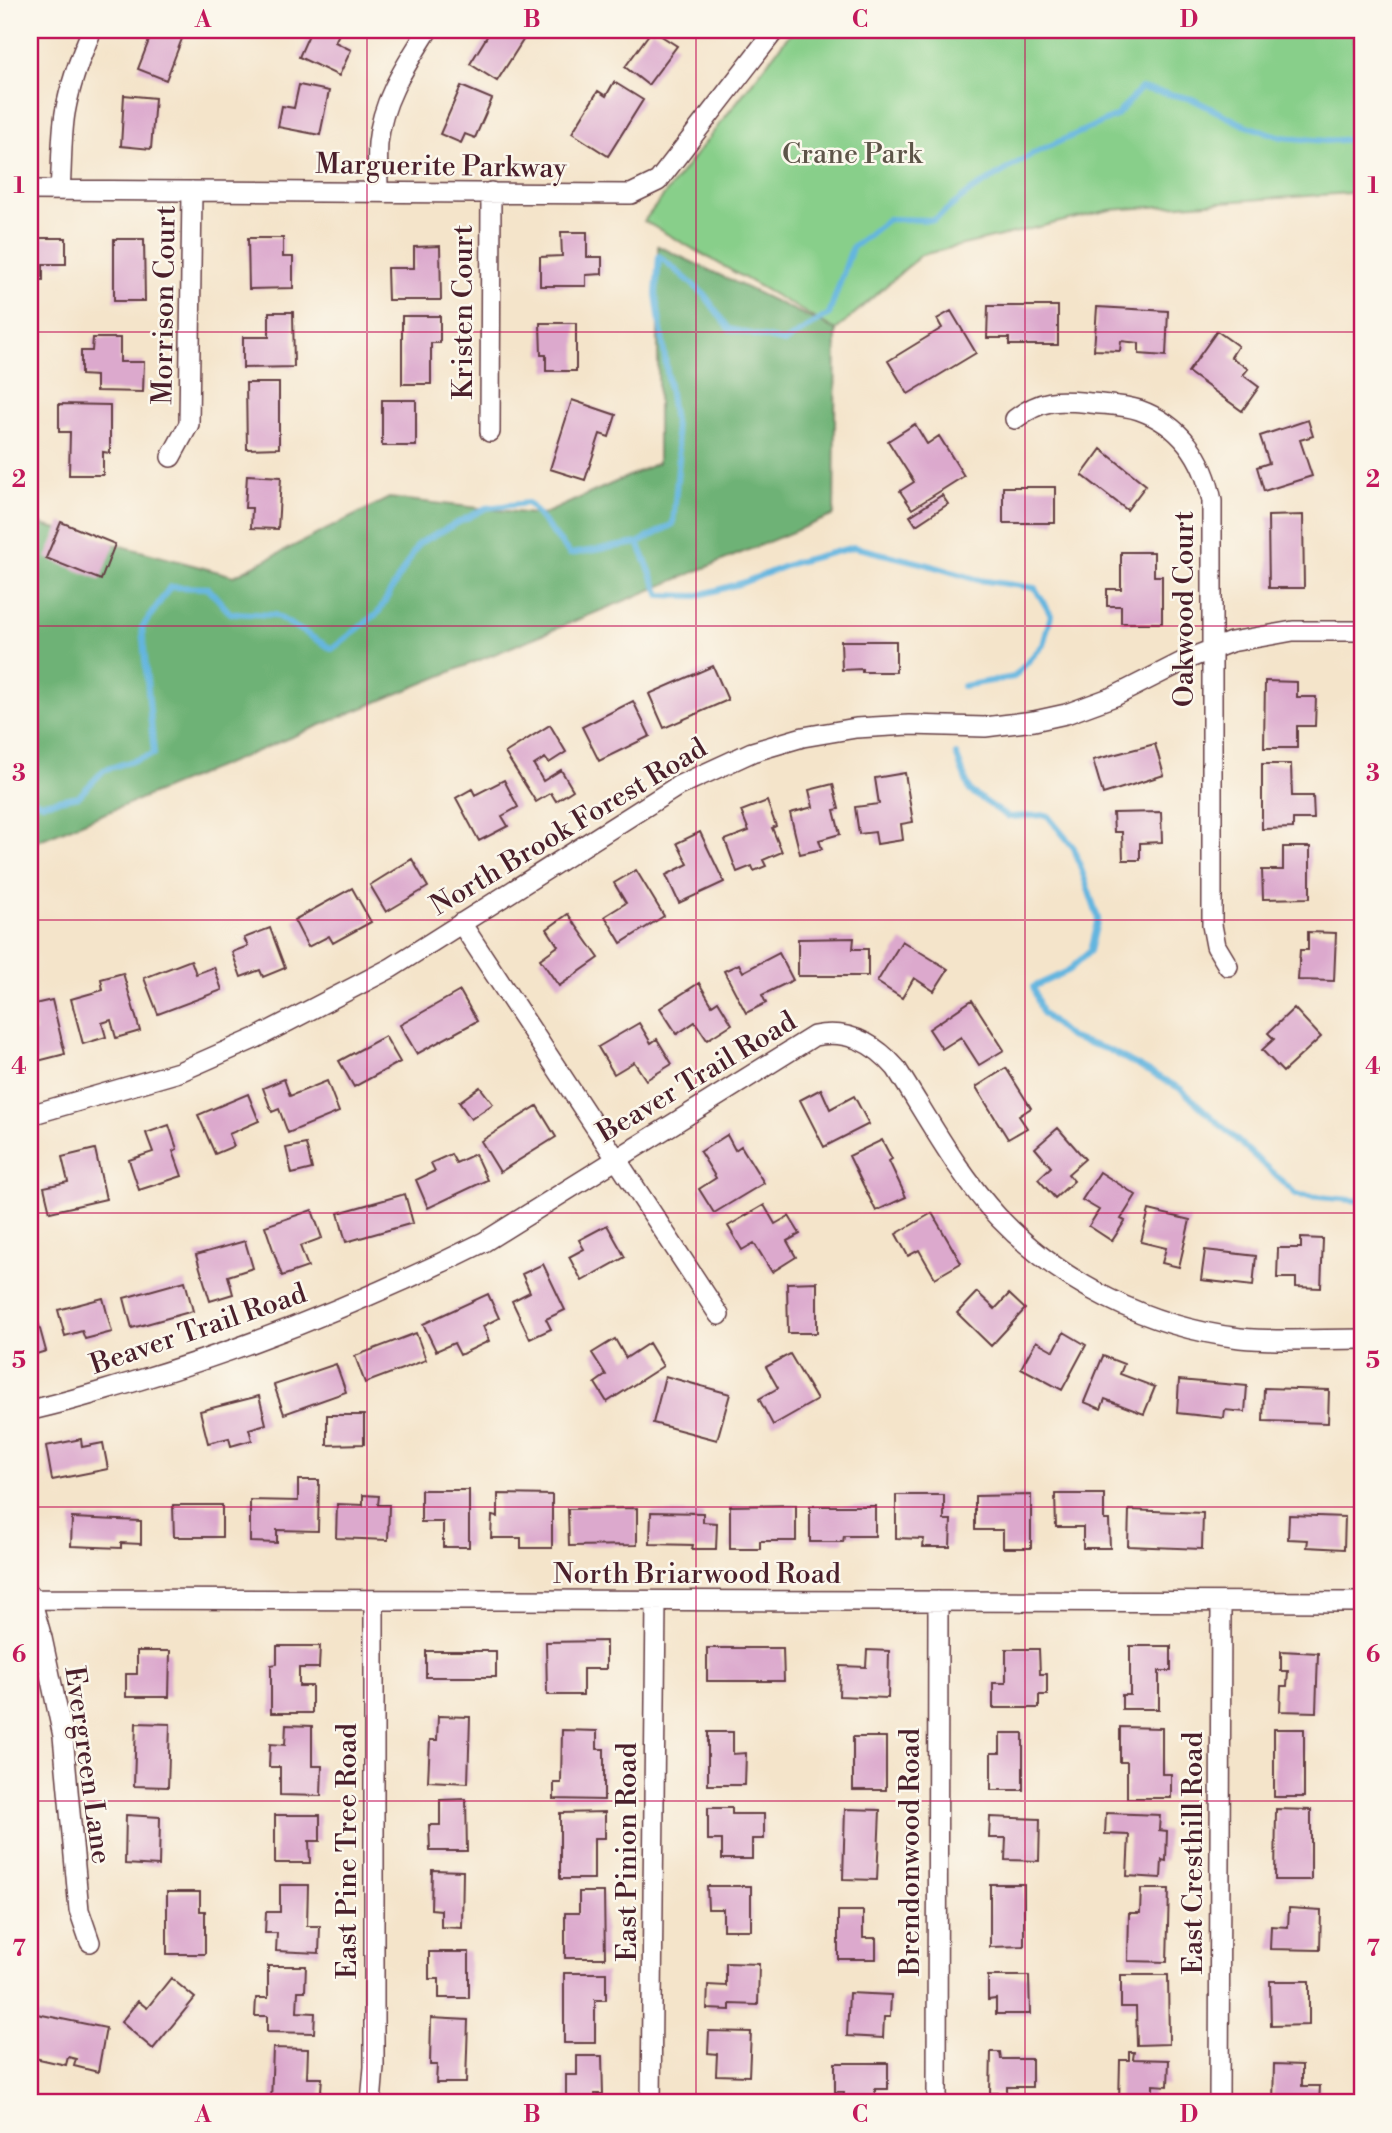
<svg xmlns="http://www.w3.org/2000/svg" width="1392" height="2133" font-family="'Libre Bodoni',serif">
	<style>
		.green { fill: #88cf8a; stroke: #69775a; stroke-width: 2 }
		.forest { fill: #6eb276; stroke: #5c6850; stroke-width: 2 }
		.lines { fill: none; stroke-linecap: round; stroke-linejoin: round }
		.stream { stroke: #64b5df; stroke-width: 6 }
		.building { fill: #dca9cd }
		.street-casing { stroke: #643d43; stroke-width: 22 }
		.street { stroke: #fff; stroke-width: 19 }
		.grid { fill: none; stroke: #c2185b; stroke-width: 2; stroke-opacity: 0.55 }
		.labels { text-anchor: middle; stroke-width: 5; stroke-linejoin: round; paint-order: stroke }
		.park-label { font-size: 28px; fill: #5d5448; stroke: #fbf7ec }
		.street-label { font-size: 28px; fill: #4a1f2b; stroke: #fbf7ec }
		.neatline { fill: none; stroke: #c2185b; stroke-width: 2.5 }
		.grid-label { font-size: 23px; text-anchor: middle; font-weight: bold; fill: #c2185b }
	</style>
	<rect width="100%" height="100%" fill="#fbf7ec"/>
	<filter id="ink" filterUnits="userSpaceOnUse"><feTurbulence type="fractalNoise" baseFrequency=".0143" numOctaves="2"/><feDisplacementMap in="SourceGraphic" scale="14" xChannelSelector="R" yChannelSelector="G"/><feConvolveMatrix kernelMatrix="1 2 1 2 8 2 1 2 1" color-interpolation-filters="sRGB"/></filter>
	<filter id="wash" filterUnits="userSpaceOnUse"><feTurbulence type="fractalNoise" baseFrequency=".00686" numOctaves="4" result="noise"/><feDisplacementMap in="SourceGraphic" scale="28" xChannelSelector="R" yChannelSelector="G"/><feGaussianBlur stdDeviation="1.57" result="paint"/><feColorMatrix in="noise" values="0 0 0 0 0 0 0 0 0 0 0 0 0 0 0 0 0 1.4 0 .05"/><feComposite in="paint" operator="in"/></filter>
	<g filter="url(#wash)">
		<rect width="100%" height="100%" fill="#f4e4ca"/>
		<path class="green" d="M793,30H1352L1362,86V192L1110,210L921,255L836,330L644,221Z"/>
		<path class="forest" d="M658,246L836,330L834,515L30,844V517L46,526L234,576L389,498L542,515L658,463Z"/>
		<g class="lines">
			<path class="stream" d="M638,543L660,595L696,596L742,583L793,563L854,547L925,564L979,580L1035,588L1051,615L1043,645L1014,677L963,686
				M956,754L970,791L1008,817L1047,815L1074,848L1098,918L1090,951L1068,971L1033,987L1042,1013L1069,1037L1109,1050L1181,1089L1297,1195L1362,1201
				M30,800L43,803L79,796L104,770L154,754L142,628L170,587L208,588L230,613L275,615L332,649L378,613L419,543L486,508L528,503L570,554L638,543L673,524L679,458L656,294L659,256L704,294L729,329L785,342L829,314L852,248L888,219L934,220L971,191L1034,153L1116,116L1141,88L1192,99L1244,125L1281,137L1326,141L1354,139"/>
		</g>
		<g id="blocks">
			<path class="building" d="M153,30L185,31L166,80L138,69Z
				M311,30H341L335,42L351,50L339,76L299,57Z
				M491,30H521L527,34L497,81L470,64Z
				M652,30L677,46L648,85L625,67Z
				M614,82L643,100L608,156L572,133L598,91L606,96Z
				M299,85L329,91L320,135L278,127L282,106L294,108Z
				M461,86L492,99L475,138L465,134L461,143L440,134Z
				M124,95L155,98L151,149L121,146Z
				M561,232H587V257H602V274L586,275V286H540V257L562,256Z
				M30,238H66V264H43V280L30,279Z
				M248,238H283V257H293V288L249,289Z
				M114,239H144L145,301H114Z
				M440,246L441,300H388L387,268H414V247Z
				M988,306H1058V345H1009V338H987Z
				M1097,307L1168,311L1166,356L1139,354V343L1121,341L1120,351L1094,350Z
				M951,311L976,353L908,394L888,361L942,328L937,319Z
				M269,312H293L294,367L243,368V337H269Z
				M402,316H440V343H431V384H402Z
				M540,323H576V371H546V355H541Z
				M1217,331L1238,346L1231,357L1248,369L1243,375L1259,387L1242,411L1188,372Z
				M93,338H120V362H144L143,392L96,391V376L81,375V351H92Z
				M246,383H279V448L247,449Z
				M382,400H416V446H382Z
				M572,400L616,415L609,437L600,434L585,480L550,469Z
				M59,404L110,405V453L103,452V475H69L70,432H59Z
				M1308,420L1313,436L1300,440L1312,476L1264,491L1257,467L1269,463L1260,436Z
				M915,424L927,444L939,436L964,476L912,509L900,491L914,482L888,441Z
				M1101,449L1146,485L1127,510L1082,475Z
				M247,475L281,477L278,529L251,528L252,508H245Z
				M1003,487H1055V523H1003Z
				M942,495L948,504L916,525L910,516Z
				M1303,515L1304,588H1269L1268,516Z
				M61,522L115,544L101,580L46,558Z
				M1121,552H1154V576H1162V623H1121V606H1107V589H1121Z
				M841,641H896V672H862V669L842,670Z
				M713,666L728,700L664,728L649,694Z
				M1265,681L1297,682V697H1316L1315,726H1297V748H1264Z
				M633,701L650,736L599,761L582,727Z
				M550,725L566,752L549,763L545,758L534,765L543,781L561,770L573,790L556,801L551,793L536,802L505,753Z
				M1155,744L1164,775L1103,794L1093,760Z
				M1262,764H1291L1292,796H1313L1314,819H1293V828L1262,829Z
				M905,773L913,822L901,824L903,840L877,844L875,832L859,834L855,807L879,804L875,778Z
				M504,780L518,807L502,816L508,826L479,841L456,798L472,789L475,795Z
				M833,784L839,809L834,810L840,834L819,840L822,849L800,854L790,813L813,807L809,790Z
				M767,801L776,826L772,828L782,852L763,860L766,866L754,871L752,866L737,872L725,840L749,831L741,811Z
				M1161,812L1162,842L1140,843V860H1123L1122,832H1114L1113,813Z
				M700,832L724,882L679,903L666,875L688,864L677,843Z
				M1283,847H1310V898L1263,899L1262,870H1283Z
				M412,859L428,887L386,912L370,885Z
				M636,870L664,916L621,943L605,916L626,903L614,883Z
				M352,888L371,922L333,943L329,936L308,947L294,920Z
				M568,914L599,958L559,986L540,959L558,946L547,929Z
				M270,928L285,968L263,977L260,970L241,977L232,952L248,946L244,938Z
				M1308,932L1336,933L1334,981L1298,980L1300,950H1308Z
				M854,938L853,949H868V976H798V939Z
				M902,941L948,969L934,991L914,978L902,998L877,982Z
				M779,953L793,980L762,995L766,1003L746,1013L724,971L739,964L743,972Z
				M191,960L196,974L214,967L222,990L158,1014L144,978Z
				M123,973L140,1031L116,1038L111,1020L102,1023L106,1037L83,1044L71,999L103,990L101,979Z
				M699,983L712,1005L718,1001L732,1024L707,1040L695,1022L677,1034L660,1008Z
				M460,991L477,1021L417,1054L400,1025Z
				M52,1000L65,1054L30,1063V1033L36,1032L30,1005Z
				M972,1000L1004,1050L979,1065L961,1037L942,1049L929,1029Z
				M1294,1008L1321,1037L1283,1072L1262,1050L1274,1039L1268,1033Z
				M639,1023L651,1043L657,1039L672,1064L646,1080L634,1062L614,1074L598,1047Z
				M385,1036L400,1062L354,1087L339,1061Z
				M1006,1068L1031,1108L1019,1116L1027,1128L1008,1139L976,1087Z
				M284,1079L290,1096L327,1081L339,1112L288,1133L279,1109L272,1112L263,1088Z
				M480,1087L493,1104L471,1119L459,1102Z
				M821,1089L830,1109L854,1096L869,1124L824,1147L800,1100Z
				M248,1094L259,1121L229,1134L234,1146L215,1154L198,1115Z
				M537,1106L556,1137L500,1172L481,1141Z
				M169,1125L177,1149L173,1151L182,1176L139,1190L129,1160L153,1152L146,1133Z
				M1058,1128L1085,1159L1068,1174L1074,1181L1055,1198L1038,1179L1051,1167L1035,1148Z
				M727,1135L735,1150L741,1146L764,1183L714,1213L699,1189L716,1178L700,1152Z
				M882,1140L892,1159L889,1161L906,1197L876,1211L849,1156Z
				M306,1144L312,1169L292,1174L286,1148Z
				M95,1149L106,1199L50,1212L44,1187L68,1182L62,1157Z
				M451,1154L456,1163L475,1154L487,1180L428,1208L416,1180L435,1171L431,1163Z
				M1100,1172L1136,1195L1121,1219L1125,1221L1112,1241L1089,1226L1099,1210L1082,1200Z
				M405,1194L413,1223L346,1242L338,1213Z
				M764,1205L775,1224L789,1216L800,1234L787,1241L796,1257L772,1272L754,1243L742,1250L728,1226Z
				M312,1210L322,1238L300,1246L308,1267L282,1276L265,1226Z
				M1149,1210L1190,1220L1179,1267L1162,1263L1166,1248L1141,1242Z
				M932,1213L961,1263L935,1278L919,1250L908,1256L896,1234Z
				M607,1225L625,1257L582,1281L569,1257L584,1249L579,1240Z
				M1301,1238L1323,1239L1321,1288L1296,1287V1278H1277L1278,1248H1301Z
				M245,1241L253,1268L228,1276L233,1294L210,1301L196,1255Z
				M1205,1250L1256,1256L1253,1286L1201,1280Z
				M543,1264L565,1310L546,1319L551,1329L530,1339L512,1301L530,1292L522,1274Z
				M185,1281L193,1311L132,1328L124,1298Z
				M817,1282V1333H788L787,1283Z
				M977,1292L995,1309L1009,1294L1025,1309L991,1346L957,1313Z
				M488,1294L499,1318L483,1326L489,1341L460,1355L454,1343L436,1351L423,1324Z
				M103,1298L112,1332L85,1339L82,1331L65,1336L58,1310Z
				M38,1322L46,1351L30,1356V1324Z
				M1064,1332L1086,1345L1062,1390L1021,1368L1036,1341L1054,1351Z
				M416,1333L426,1360L365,1383L355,1356Z
				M615,1339L626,1358L649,1343L663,1366L607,1402L595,1383L606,1375L592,1353Z
				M790,1354L817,1400L773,1425L759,1399L778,1388L766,1367Z
				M1103,1356L1124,1364L1120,1374L1155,1387L1144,1414L1105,1399L1101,1409L1084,1402Z
				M336,1364L346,1392L284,1414L274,1385Z
				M665,1376L730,1394L717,1440L653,1423Z
				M1179,1380L1247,1386L1245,1412L1225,1410L1224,1418L1177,1413Z
				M1264,1388L1329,1390L1328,1423L1263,1421Z
				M259,1396L266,1424L249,1429L252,1440L231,1446L229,1438L208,1443L200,1411Z
				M327,1415H364V1444L327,1445Z
				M81,1439L82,1447L103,1443L108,1469L52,1480L46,1446Z
				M298,1480H319L318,1531L277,1530V1543L250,1542V1500L298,1501Z
				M421,1490H469V1547H443V1522H421Z
				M498,1494L552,1495V1548H521V1538H491L492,1516L498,1517Z
				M1055,1494H1104V1520H1109L1110,1548H1083V1527H1056Z
				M363,1495L379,1496L378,1505H389L388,1540L336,1538L337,1504L363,1505Z
				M896,1495H944V1520H951L950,1547H923L924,1539L896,1538Z
				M1031,1495V1548H1003V1530H975V1496Z
				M173,1505H222V1537H174Z
				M796,1505V1541H760V1549H730V1506Z
				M810,1506H875V1536H844L843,1542H810Z
				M637,1508V1545L569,1546L568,1509Z
				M1129,1510L1203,1513L1202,1549L1128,1546Z
				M651,1512L703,1513V1522L717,1523L716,1549H692L693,1545L650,1544Z
				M1289,1515L1345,1517L1344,1549L1307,1547L1308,1540L1288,1539Z
				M72,1518L141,1521V1544L121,1543V1548L71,1546Z
				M606,1641V1669H583V1695H547L546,1642Z
				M277,1646H320L319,1668H299V1686H312V1713H271V1665L277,1664Z
				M1130,1646H1171V1671H1159V1709H1122V1695H1130Z
				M707,1648H783L784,1681H707Z
				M1006,1649H1039L1040,1674H1047V1695H1039V1708H993V1683H1006Z
				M867,1650L889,1651L888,1698L839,1696L840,1666L866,1667Z
				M137,1651H170L169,1697H126V1674H137Z
				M426,1651H496V1677H426Z
				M1281,1651L1318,1653L1316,1712L1280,1711L1281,1686H1287L1288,1671H1281Z
				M438,1716L470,1717L468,1783L428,1781L430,1740H437Z
				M136,1723L170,1724L168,1787L134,1786Z
				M286,1725L312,1726V1766H322L321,1796L280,1795V1767H269L270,1744L285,1745Z
				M1120,1727L1162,1728V1774H1171V1798H1127V1762H1120Z
				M1274,1729H1304V1797H1274Z
				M562,1730L597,1731V1749H604V1800L554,1799V1783H561Z
				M708,1732H733V1754L746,1753L745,1785H708Z
				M1000,1733H1023V1790H991V1753H1000Z
				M853,1737H886V1790H853Z
				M466,1799L467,1851H430L429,1825H440V1800Z
				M708,1808H732V1814H764V1839H752V1859H722V1840H708Z
				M845,1809L880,1810L877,1880L843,1879Z
				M1276,1809L1311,1810V1880H1275Z
				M605,1812V1838H594V1879H560V1813Z
				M1106,1813L1160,1815L1159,1830L1167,1831L1166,1861L1162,1860L1161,1878L1127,1876L1129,1835L1105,1834Z
				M126,1815L160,1817L159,1866L125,1864Z
				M275,1815H320V1841H309L310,1863H275Z
				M990,1817L1040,1819L1039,1861L1005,1860L1006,1838H989Z
				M432,1870L463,1871L462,1928L441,1927V1910L431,1909Z
				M990,1884H1024V1946L990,1947Z
				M280,1885H308L307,1926H320L319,1953L276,1951L277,1933H265L266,1912H280Z
				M707,1886H751V1930H723V1909H708Z
				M1141,1889H1169L1167,1962L1128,1961L1129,1913H1140Z
				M167,1892H200V1911H205V1954H167Z
				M579,1892H604L605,1958H565V1913H579Z
				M1289,1908L1321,1910L1320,1950L1270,1949L1271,1926L1288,1927Z
				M838,1911H863V1938H876V1959H838Z
				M429,1952H469V1998H439V1979H429Z
				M726,1963L759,1964L758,2005L730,2004V2010L707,2009L708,1985L726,1986Z
				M268,1966H306L305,1991H298L297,2012L315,2013L314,2033L267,2032V2016H255L256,1998H268Z
				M564,1973H606V2000H595V2043H564Z
				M1121,1975H1168L1169,2044L1137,2045L1136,2007H1121Z
				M988,1976H1029L1030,2014H996V1999L988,2000Z
				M171,1978L195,1998L153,2049L121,2022L138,2001L147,2008Z
				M1270,1981H1309V2025L1271,2026Z
				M849,1993L891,1995L890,2017H884L883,2038L847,2036Z
				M37,2014L106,2028L98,2072L74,2066L76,2059L68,2057L66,2065L30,2057Z
				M431,2018L468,2020L466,2083H436L437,2065H430Z
				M709,2031L751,2032L749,2076L716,2075L717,2054L708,2053Z
				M273,2048L308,2049L307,2078H322L320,2103L271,2102Z
				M991,2052H1000L1001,2059H1032V2087H1007V2093H990Z
				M1129,2052H1134L1133,2059L1169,2060L1168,2086L1153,2085V2103H1119L1120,2060H1129Z
				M577,2056H602L603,2094H595V2103H566V2075H577Z
				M835,2063H888V2089H875V2103H844V2092H835Z
				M1274,2064L1302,2065V2086H1320L1319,2103H1273Z
				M426,2097L461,2102V2103H426Z"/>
		</g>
	</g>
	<g filter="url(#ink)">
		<use href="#blocks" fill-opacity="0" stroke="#643d43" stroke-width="2"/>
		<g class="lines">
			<g class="street-casing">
				<path id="street" d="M30,190L631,194L658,181L775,30
					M60,190C62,165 61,138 65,113C70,84 80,57 92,30
					M378,192C378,176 377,159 378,143C382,100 406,65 428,30
					M1015,419C1043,398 1058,400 1091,403C1107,405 1124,405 1139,410C1181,425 1204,459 1212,501V925L1216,946L1228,966
					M490,432L491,192
					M171,457L189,424L192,191
					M461,923L719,1315
					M30,1115L179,1072L256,1038L391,968L678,786L752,752L803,737L856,728L909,725L985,727L1034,721L1066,714L1115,696L1190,658L1231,642L1293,631H1362
					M30,1410C65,1403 98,1392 133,1382C254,1346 370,1299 484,1242L814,1036C848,1029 874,1043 896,1068C928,1118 957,1173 998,1217C1062,1284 1148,1327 1240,1338C1280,1342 1322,1339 1362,1339
					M30,1595L42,1638L63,1736L79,1910L90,1942
					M31,1599L1362,1602
					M371,2103L374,2067V1600
					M651,2103L656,1601
					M937,2103L938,1601
					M1219,2103L1221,1602"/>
			</g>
			<use href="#street" class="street"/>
		</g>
	</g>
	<path class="grid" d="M367,30V2103M696,30V2103M1025,30V2103M30,332H1362M30,626H1362M30,920H1362M30,1213H1362M30,1507H1362M30,1801H1362"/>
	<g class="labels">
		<g class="park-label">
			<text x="852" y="163">Crane Park</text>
		</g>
		<g class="street-label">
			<text transform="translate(441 165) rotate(1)" y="10">Marguerite Parkway</text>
			<text transform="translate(163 305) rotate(-89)" y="10">Morrison Court</text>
			<text transform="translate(462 312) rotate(-90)" y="10">Kristen Court</text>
			<text transform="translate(1183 609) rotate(-90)" y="10">Oakwood Court</text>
			<text transform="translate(568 826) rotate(-31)" y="10">North Brook Forest Road</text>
			<text transform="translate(696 1076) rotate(-31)" y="10">Beaver Trail Road</text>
			<text transform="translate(198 1328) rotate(-19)" y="10">Beaver Trail Road</text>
			<text x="697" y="1583">North Briarwood Road</text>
			<text transform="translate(89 1765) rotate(82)" y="10">Evergreen Lane</text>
			<text transform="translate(346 1851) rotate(-90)" y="10">East Pine Tree Road</text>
			<text transform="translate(626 1852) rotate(-90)" y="10">East Pinion Road</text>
			<text transform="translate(909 1852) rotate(-90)" y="10">Brendonwood Road</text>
			<text transform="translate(1192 1853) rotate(-90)" y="10">East Cresthill Road</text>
		</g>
	</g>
	<rect width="1392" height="2133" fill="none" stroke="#fbf7ec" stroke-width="77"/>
	<rect x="38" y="38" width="1316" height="2056" class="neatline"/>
	<g class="grid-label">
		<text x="203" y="27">A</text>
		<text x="532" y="27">B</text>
		<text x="860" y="27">C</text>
		<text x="1189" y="27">D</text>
		<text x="19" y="193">1</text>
		<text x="1373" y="193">1</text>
		<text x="19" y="487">2</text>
		<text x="1373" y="487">2</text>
		<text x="19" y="781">3</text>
		<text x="1373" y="781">3</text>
		<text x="19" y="1074">4</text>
		<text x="1373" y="1074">4</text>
		<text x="19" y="1368">5</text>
		<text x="1373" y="1368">5</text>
		<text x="19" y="1662">6</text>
		<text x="1373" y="1662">6</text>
		<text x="19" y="1956">7</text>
		<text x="1373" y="1956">7</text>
		<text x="203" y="2122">A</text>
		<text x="532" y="2122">B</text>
		<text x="860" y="2122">C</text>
		<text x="1189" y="2122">D</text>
	</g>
</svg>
